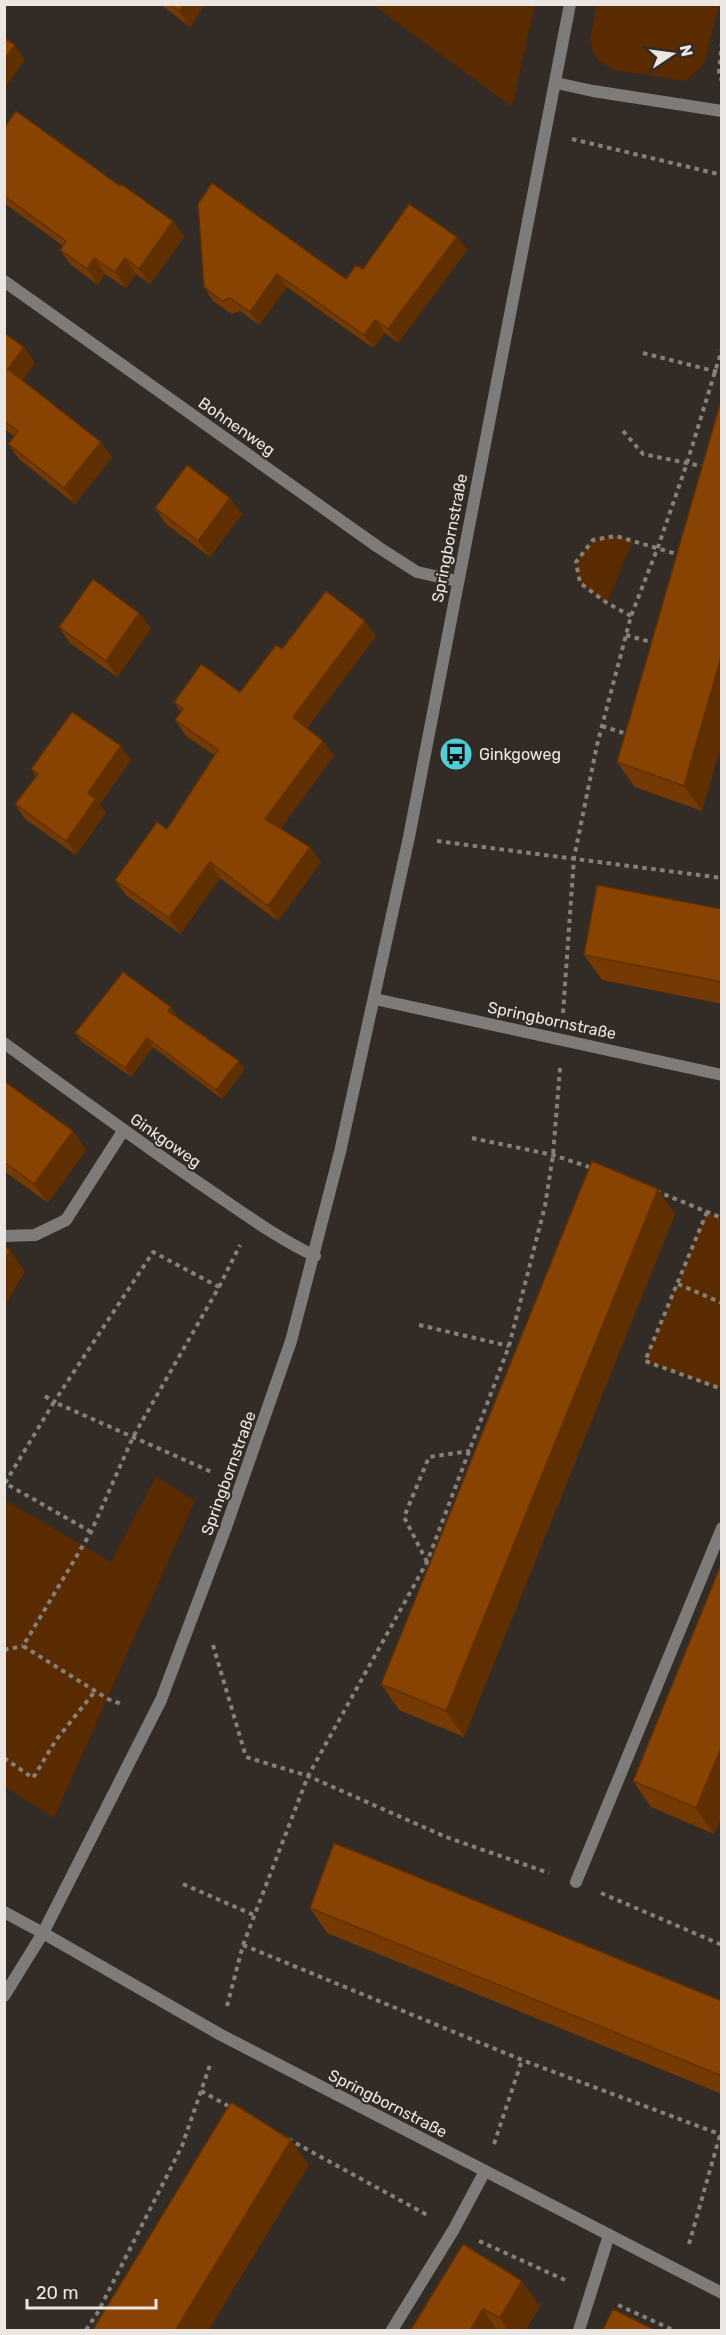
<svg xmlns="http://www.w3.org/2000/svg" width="726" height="2335" font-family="Rubik,sans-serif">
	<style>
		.green { fill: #5a2a01 }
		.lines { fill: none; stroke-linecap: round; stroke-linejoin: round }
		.path { stroke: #86807b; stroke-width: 4; stroke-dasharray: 4.5 4.5; stroke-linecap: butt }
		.service { stroke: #7f7b78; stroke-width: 12 }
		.minor { stroke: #7f7b78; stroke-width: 12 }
		.wall { fill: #753a03 }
		.shaded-wall { fill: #5f2f02 }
		.building { fill: #884303; stroke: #5f2f02; stroke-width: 1.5 }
		.labels { text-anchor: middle; stroke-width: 4.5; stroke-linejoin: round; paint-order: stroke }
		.street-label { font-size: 16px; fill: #ebe6e2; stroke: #332b26 }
		.poi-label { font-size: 16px; fill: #ebe6e2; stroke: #332b26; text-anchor: start }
	</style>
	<rect width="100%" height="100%" fill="#332b26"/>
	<path class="green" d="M373,5H535L512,107Z
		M597,5H719L704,64L686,81L614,70L599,61L593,53L590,39Z
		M616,536L633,541L607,603L580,583L576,562L593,540Z
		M707,1212L721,1218V1389L645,1361Z
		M156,1476L195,1501L54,1818L5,1787V1505L7,1501L111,1562Z"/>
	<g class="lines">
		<path class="path" d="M722,42L719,72L722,81
			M572,139L722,175
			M643,353L722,373
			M623,431L643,454L706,467
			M631,616L607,603L580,583L576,562L593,540L616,536L680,555
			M626,635L654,643
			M602,726L630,735
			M437,841L722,878
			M563,1013L574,858L597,745L631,616L658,547L687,463L722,349
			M472,1138L553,1155L595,1169
			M656,1191L722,1218
			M707,1212L645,1361L722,1389
			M678,1284L722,1303
			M219,1287L240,1245
			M419,1325L509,1346
			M45,1396L54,1402L153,1252L219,1287L133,1437L91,1532L23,1646L108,1699L124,1705
			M91,1532L5,1483L54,1402L214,1473
			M427,1562L404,1517L429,1457L470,1451
			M213,1645L246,1757L308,1776L446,1837L549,1873
			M4,1650L23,1646
			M4,1758L33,1778L56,1740L96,1690
			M183,1884L256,1916
			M601,1893L722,1945
			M243,1945L522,2060L722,2135
			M227,2006L243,1945L308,1776L427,1562L509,1346L545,1206L553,1155L560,1068
			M201,2091L232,2108
			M288,2139L429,2216
			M494,2144L522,2060
			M479,2241L565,2280
			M689,2244L720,2135
			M618,2305L673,2330
			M86,2330L98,2312L182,2146L211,2062"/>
		<path class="service" d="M4,281L378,547L417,572L457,581
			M4,1043C70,1091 135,1139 202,1185C239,1210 275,1237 315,1256
			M4,1236L35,1235L66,1220L123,1131
			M576,1882L722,1528
			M4,1912L43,1933
			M392,2330L454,2229L485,2171
			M579,2330L609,2235"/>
		<path class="minor" d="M556,83L593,91L722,111
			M375,999L722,1075
			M43,1933L221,2035L722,2293
			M4,1996L43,1933L161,1700L225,1530L291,1341L340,1152L409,837L570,4"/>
	</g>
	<path class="wall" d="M160,4H205L190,27Z
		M4,128L120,186L173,221L184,237L150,284L136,274L126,288L105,274L98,285L71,265L60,250L63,246L4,203Z
		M198,204L346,279L363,269L457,237L467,250L398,343L385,333L373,348L287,287L259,325L240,311L232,314L213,301L204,287Z
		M4,333L24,347L35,363L22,380L112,457L75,504L19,459L8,444L14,436L4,429Z
		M722,397L702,811L635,787L617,762Z
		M155,508L242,514L210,557L166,524Z
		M139,613L151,629L117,677L70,643L59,627Z
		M365,621L376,636L307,728L323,741L334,756L280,829L310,847L321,862L278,921L220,878L180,934L126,895L115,880L167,829L214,755L186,736L175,720L181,712L174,702L240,692L282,649Z
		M131,760L99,805L106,813L76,855L25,819L15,804L36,776L31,769Z
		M722,909V1004L602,980L584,955Z
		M176,1016L245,1069L222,1099L153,1047L131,1077L81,1041L75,1033Z
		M4,1081L73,1131L86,1150L48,1203L4,1171Z
		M675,1214L464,1737L399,1710L381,1684Z
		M722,1562V1816L714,1834L651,1807L633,1781Z
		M310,1908L722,2001V2094L327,1933Z
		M463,2244L540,2306L525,2331H410Z"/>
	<path class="shaded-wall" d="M184,4H205L190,27L179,11Z
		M15,45L25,60L4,89V60Z
		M173,221L184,237L150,284L139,269Z
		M457,237L467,250L398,343L388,329Z
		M94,258L105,274L98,285L87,269Z
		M125,258L136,274L126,288L115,272Z
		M277,274L287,287L259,325L250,312Z
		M375,320L385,333L373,348L364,335Z
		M24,347L35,363L19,385L8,369Z
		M101,442L112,457L75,504L64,488Z
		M230,498L242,514L210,557L198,541Z
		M139,613L151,629L117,677L106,661Z
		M365,621L376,636L303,733L293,717Z
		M722,654V743L702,811L684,786Z
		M323,741L334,756L276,835L265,819Z
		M121,746L131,760L99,805L106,813L76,855L66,841L88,793Z
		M310,847L321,862L278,921L268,906Z
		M210,862L220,878L180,934L169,918Z
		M171,1007L177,1016L174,1019L168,1011Z
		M147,1038L153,1047L131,1077L125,1068Z
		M239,1061L245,1069L222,1099L216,1090Z
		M73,1131L86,1150L48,1203L34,1184Z
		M658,1189L675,1214L464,1737L446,1711Z
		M10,1250L25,1272L4,1306V1260Z
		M722,1746V1816L714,1834L696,1808Z
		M291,2140L309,2165L208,2331H175Z
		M522,2281L540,2306L525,2331H509L500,2318Z
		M483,2309L497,2331H470Z"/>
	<path class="building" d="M169,4H184L179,11Z
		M4,38L15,45L4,60Z
		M16,111L120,186L121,184L173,221L139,269L125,258L115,272L94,258L87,269L60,250L66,241L4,196V128Z
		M212,183L346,279L356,265L363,269L409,204L457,237L388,329L375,320L364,335L277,274L250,312L230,298L222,301L204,287L198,204Z
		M4,333L24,347L8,369L101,442L64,488L8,444L18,431L4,421Z
		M722,397V654L684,786L617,762Z
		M187,465L230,498L198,541L155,508Z
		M93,579L139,613L106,661L59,627Z
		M326,591L365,621L293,717L323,741L265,819L310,847L268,906L210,862L169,918L115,880L157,822L167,829L218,750L175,720L183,709L174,702L201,664L240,692L276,645L282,649Z
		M72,712L121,746L88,793L96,799L66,841L15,804L38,774L31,769Z
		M597,885L722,909V982L584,955Z
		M123,972L171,1007L168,1011L239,1061L216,1090L147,1038L125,1068L75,1033Z
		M4,1081L73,1131L34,1184L4,1162Z
		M592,1161L658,1189L446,1711L381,1684Z
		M4,1247L10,1250L4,1260Z
		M722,1562V1746L696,1808L633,1781Z
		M334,1843L722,2001V2076L310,1908Z
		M231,2102L291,2140L175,2331H92Z
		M463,2244L522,2281L500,2318L483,2309L470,2331H410Z
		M613,2309L657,2331H602Z"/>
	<defs>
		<g id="bus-disc" transform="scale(1.725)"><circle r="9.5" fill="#52ccd6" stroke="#332b26"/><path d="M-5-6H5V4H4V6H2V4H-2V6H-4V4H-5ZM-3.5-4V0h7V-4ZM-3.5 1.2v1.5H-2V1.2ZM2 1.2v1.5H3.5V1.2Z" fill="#111"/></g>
	</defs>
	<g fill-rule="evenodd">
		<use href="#bus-disc" x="456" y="754"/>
	</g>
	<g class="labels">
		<g class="street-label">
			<text transform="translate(237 426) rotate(35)" y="6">Bohnenweg</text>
			<text transform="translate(449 538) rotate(-79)" y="6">Springbornstraße</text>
			<text transform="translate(552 1020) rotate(12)" y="6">Springbornstraße</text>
			<text transform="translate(166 1140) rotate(35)" y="6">Ginkgoweg</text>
			<text transform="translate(228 1473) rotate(-70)" y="6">Springbornstraße</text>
			<text transform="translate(388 2103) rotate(27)" y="6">Springbornstraße</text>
		</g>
		<g class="poi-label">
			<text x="479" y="760">Ginkgoweg</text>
		</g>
	</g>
	<rect width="726" height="2335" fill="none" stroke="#ebe6e2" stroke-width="12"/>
	<g transform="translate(672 54) rotate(77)" stroke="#332b26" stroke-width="4.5" paint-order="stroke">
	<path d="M0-4.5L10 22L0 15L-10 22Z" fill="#ebe6e2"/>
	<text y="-9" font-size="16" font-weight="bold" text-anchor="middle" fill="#ebe6e2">N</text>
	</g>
	<path d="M27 2299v9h129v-9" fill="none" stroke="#ebe6e2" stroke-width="3"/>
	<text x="36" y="2299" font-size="18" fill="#ebe6e2" stroke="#332b26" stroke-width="4.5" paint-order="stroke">20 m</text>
</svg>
